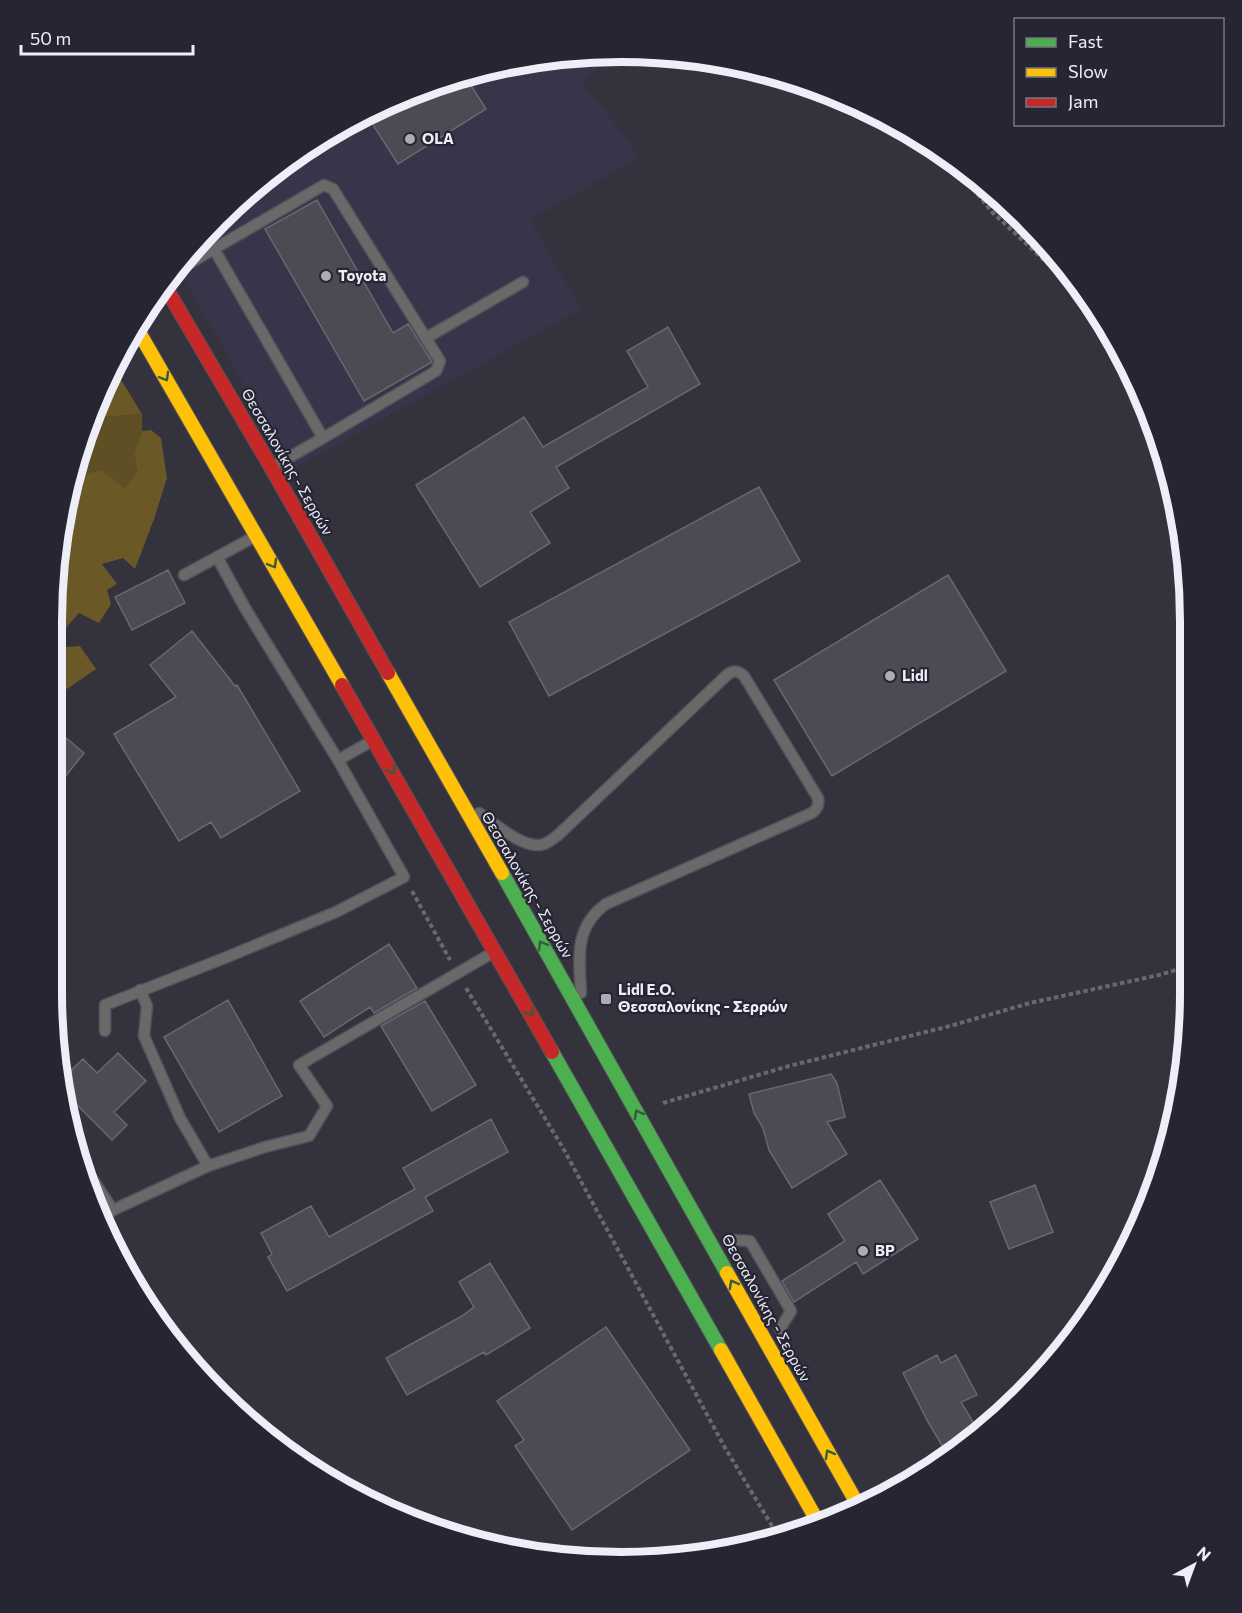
<svg xmlns="http://www.w3.org/2000/svg" width="1242" height="1613" font-family="Commissioner,sans-serif">
	<style>
		.built { fill: #373549 }
		.green { fill: #5e4f24 }
		.forest { fill: #6a5926 }
		.building { fill: #4c4b53; stroke: #696770; stroke-width: 1.5 }
		.lines { fill: none; stroke-linecap: round; stroke-linejoin: round }
		.lane-casing { stroke: #535159; stroke-width: 13 }
		.fast-casing { stroke: #535159; stroke-width: 16 }
		.slow-casing { stroke: #535159; stroke-width: 16 }
		.jam-casing { stroke: #535159; stroke-width: 16 }
		.path { stroke: #69686b; stroke-width: 4; stroke-dasharray: 4.5 3; stroke-linecap: butt }
		.lane { stroke: #6a696a; stroke-width: 10 }
		.fast { stroke: #4caf50; stroke-width: 14 }
		.slow { stroke: #ffc107; stroke-width: 14 }
		.jam { stroke: #c62828; stroke-width: 14 }
		.oneway { stroke: #355c3f }
		.poi-dot { fill: #adacb6; stroke: #262534; stroke-width: 2 }
		.labels { text-anchor: middle; stroke-width: 4.5; stroke-linejoin: round; paint-order: stroke }
		.poi-label { font-size: 15px; font-weight: bold; fill: #eeeef8; stroke: #262534; text-anchor: start }
		.street-label { font-size: 15px; fill: #eeeef8; stroke: #262534 }
		.rim { fill: none; stroke: #eeeef8; stroke-width: 8 }
	</style>
	<rect width="100%" height="100%" fill="#34323c"/>
	<path class="built" d="M615,52L582,82L627,139L638,158L530,220L581,309L293,469L285,459L177,266L305,147L403,94L510,62Z"/>
	<path class="green" d="M142,414V431L134,453L137,472L124,488L79,476L69,481L71,473L91,418Z"/>
	<path class="forest" d="M112,365L142,414L91,418Z
		M151,430L161,438L167,478L154,519L135,569L123,558L102,564L117,584L107,590L111,604L99,623L79,613L62,632L66,647L80,646L96,669L67,689L52,675V584L69,481L79,476L101,470L124,488L137,472L134,453L142,431Z"/>
	<path class="building" d="M465,76L486,109L398,164L366,114L403,94Z
		M317,200L393,333L408,324L432,362L364,401L265,229Z
		M668,327L700,384L556,467L569,488L530,512L550,543L480,587L416,485L524,417L543,447L648,387L627,351Z
		M759,487L800,561L549,696L509,622Z
		M168,570L185,603L132,630L115,597Z
		M948,575L1006,671L832,776L774,680Z
		M192,631L235,686L237,685L300,791L221,838L211,822L179,841L114,734L176,697L150,665Z
		M52,737L60,744L65,737L84,753L52,793Z
		M389,944L417,988L374,1013L370,1007L324,1037L300,1001Z
		M228,1000L282,1096L219,1132L164,1037Z
		M425,1001L476,1085L432,1111L381,1026Z
		M118,1053L146,1081L114,1112L127,1125L112,1140L64,1092L62,1079L83,1059L97,1073Z
		M831,1074L837,1083L845,1117L827,1122L847,1154L792,1188L769,1150L763,1128L754,1113L749,1094Z
		M491,1119L508,1152L425,1197L433,1211L287,1291L268,1257L272,1254L261,1233L311,1206L329,1237L415,1189L403,1168Z
		M880,1180L918,1239L863,1274L856,1262L794,1302L782,1281L845,1241L828,1214Z
		M1035,1185L1053,1232L1009,1249L990,1202Z
		M490,1263L530,1328L486,1355L484,1352L407,1395L386,1358L462,1316L474,1307L459,1282Z
		M606,1327L690,1450L572,1530L515,1446L524,1440L497,1401Z
		M937,1355L941,1363L956,1355L977,1395L961,1402L979,1432L949,1457L928,1422L903,1373Z"/>
	<g class="lines">
		<g class="lane-casing">
			<path id="lane" d="M214,249L324,185L333,189L440,361L436,371L323,438
				M167,277L214,249L323,438L274,466
				M426,338L523,282
				M217,557L245,608L338,760
				M184,575L254,537
				M479,813C494,823 521,847 540,845C546,845 552,839 557,836L728,674C735,670 738,671 744,676L818,798C819,805 818,808 812,813L606,904C574,927 579,958 581,993
				M140,990L147,1006L144,1036L180,1118L208,1166L265,1147L309,1136L327,1106L299,1065L494,952
				M105,1031V1005L227,957L336,912L404,877L338,760L372,741
				M77,1156L113,1210
				M103,1217L113,1210L208,1166
				M733,1240L750,1241L791,1311L780,1329"/>
		</g>
		<g class="fast-casing">
			<path id="fast" d="M502,873L727,1273
				M552,1052L721,1350"/>
		</g>
		<g class="slow-casing">
			<path id="slow" d="M136,327L342,685
				M388,673L502,873
				M727,1273L858,1505
				M721,1350L819,1524"/>
		</g>
		<g class="jam-casing">
			<path id="jam" d="M163,283L271,467L388,673
				M342,685L552,1052"/>
		</g>
		<path class="path" d="M932,144L965,178L992,212L1097,309
			M412,891L450,960
			M466,988L563,1148L724,1446L778,1536
			M663,1103L789,1066L950,1026L1030,1003L1159,975L1186,967"/>
		<use href="#lane" class="lane"/>
		<use href="#fast" class="fast"/>
		<use href="#slow" class="slow"/>
		<use href="#jam" class="jam"/>
	</g>
	<defs><path id="oneway-chevron" d="M-2-3.5L2.5 0L-2 3.5" fill="none" stroke-width="1.6" stroke-linecap="round" stroke-linejoin="round" transform="scale(1.5)"/></defs>
	<g class="oneway">
		<use href="#oneway-chevron" transform="translate(165 377) rotate(60)"/>
		<use href="#oneway-chevron" transform="translate(273 564) rotate(60)"/>
		<use href="#oneway-chevron" transform="translate(392 770) rotate(60)"/>
		<use href="#oneway-chevron" transform="translate(542 945) rotate(-120)"/>
		<use href="#oneway-chevron" transform="translate(530 1012) rotate(60)"/>
		<use href="#oneway-chevron" transform="translate(638 1114) rotate(-119)"/>
		<use href="#oneway-chevron" transform="translate(733 1284) rotate(-119)"/>
		<use href="#oneway-chevron" transform="translate(829 1454) rotate(-119)"/>
	</g>
	<g class="poi-dot">
		<circle cx="410" cy="139" r="6"/>
		<circle cx="326" cy="276" r="6"/>
		<circle cx="890" cy="676" r="6"/>
		<rect x="600" y="993" width="12" height="12" rx="3"/>
		<circle cx="863" cy="1251" r="6"/>
	</g>
	<g class="labels">
		<g class="poi-label">
			<text x="422" y="144">OLA</text>
			<text x="338" y="281">Toyota</text>
			<text x="902" y="681">Lidl</text>
			<text x="618" y="995">Lidl Ε.Ο.<tspan x="618" dy="17">Θεσσαλονίκης - Σερρών</tspan></text>
			<text x="875" y="1256">BP</text>
		</g>
		<g class="street-label">
			<text transform="translate(287 462) rotate(60)" y="5">Θεσσαλονίκης - Σερρών</text>
			<text transform="translate(527 885) rotate(60)" y="5">Θεσσαλονίκης - Σερρών</text>
			<text transform="translate(766 1308) rotate(61)" y="5">Θεσσαλονίκης - Σερρών</text>
		</g>
	</g>
	<path d="M0 0H1242V1613H0ZM621 62H621A559 559 0 0 1 1180 621V993A559 559 0 0 1 621 1552H621A559 559 0 0 1 62 993V621A559 559 0 0 1 621 62Z" fill="#262534" fill-rule="evenodd"/>
	<path class="rim" d="M621 62H621A559 559 0 0 1 1180 621V993A559 559 0 0 1 621 1552H621A559 559 0 0 1 62 993V621A559 559 0 0 1 621 62Z"/>
	<rect x="1014" y="18" width="210" height="108" fill="#262534" stroke="#767582" stroke-width="1.5"/>
	<rect x="1026" y="38" width="30" height="9" fill="#4caf50" stroke="#767582" stroke-width="1.5"/>
	<text x="1068" y="48" font-size="18" fill="#eeeef8">Fast</text>
	<rect x="1026" y="68" width="30" height="9" fill="#ffc107" stroke="#767582" stroke-width="1.5"/>
	<text x="1068" y="78" font-size="18" fill="#eeeef8">Slow</text>
	<rect x="1026" y="98" width="30" height="9" fill="#c62828" stroke="#767582" stroke-width="1.5"/>
	<text x="1068" y="108" font-size="18" fill="#eeeef8">Jam</text>
	<g transform="translate(1194 1565) rotate(41)" stroke="#262534" stroke-width="4.5" paint-order="stroke">
	<path d="M0-4.5L10 22L0 15L-10 22Z" fill="#eeeef8"/>
	<text y="-9" font-size="16" font-weight="bold" text-anchor="middle" fill="#eeeef8">N</text>
	</g>
	<path d="M21 45v9h172v-9" fill="none" stroke="#eeeef8" stroke-width="3"/>
	<text x="30" y="45" font-size="18" fill="#eeeef8" stroke="#262534" stroke-width="4.5" paint-order="stroke">50 m</text>
</svg>
